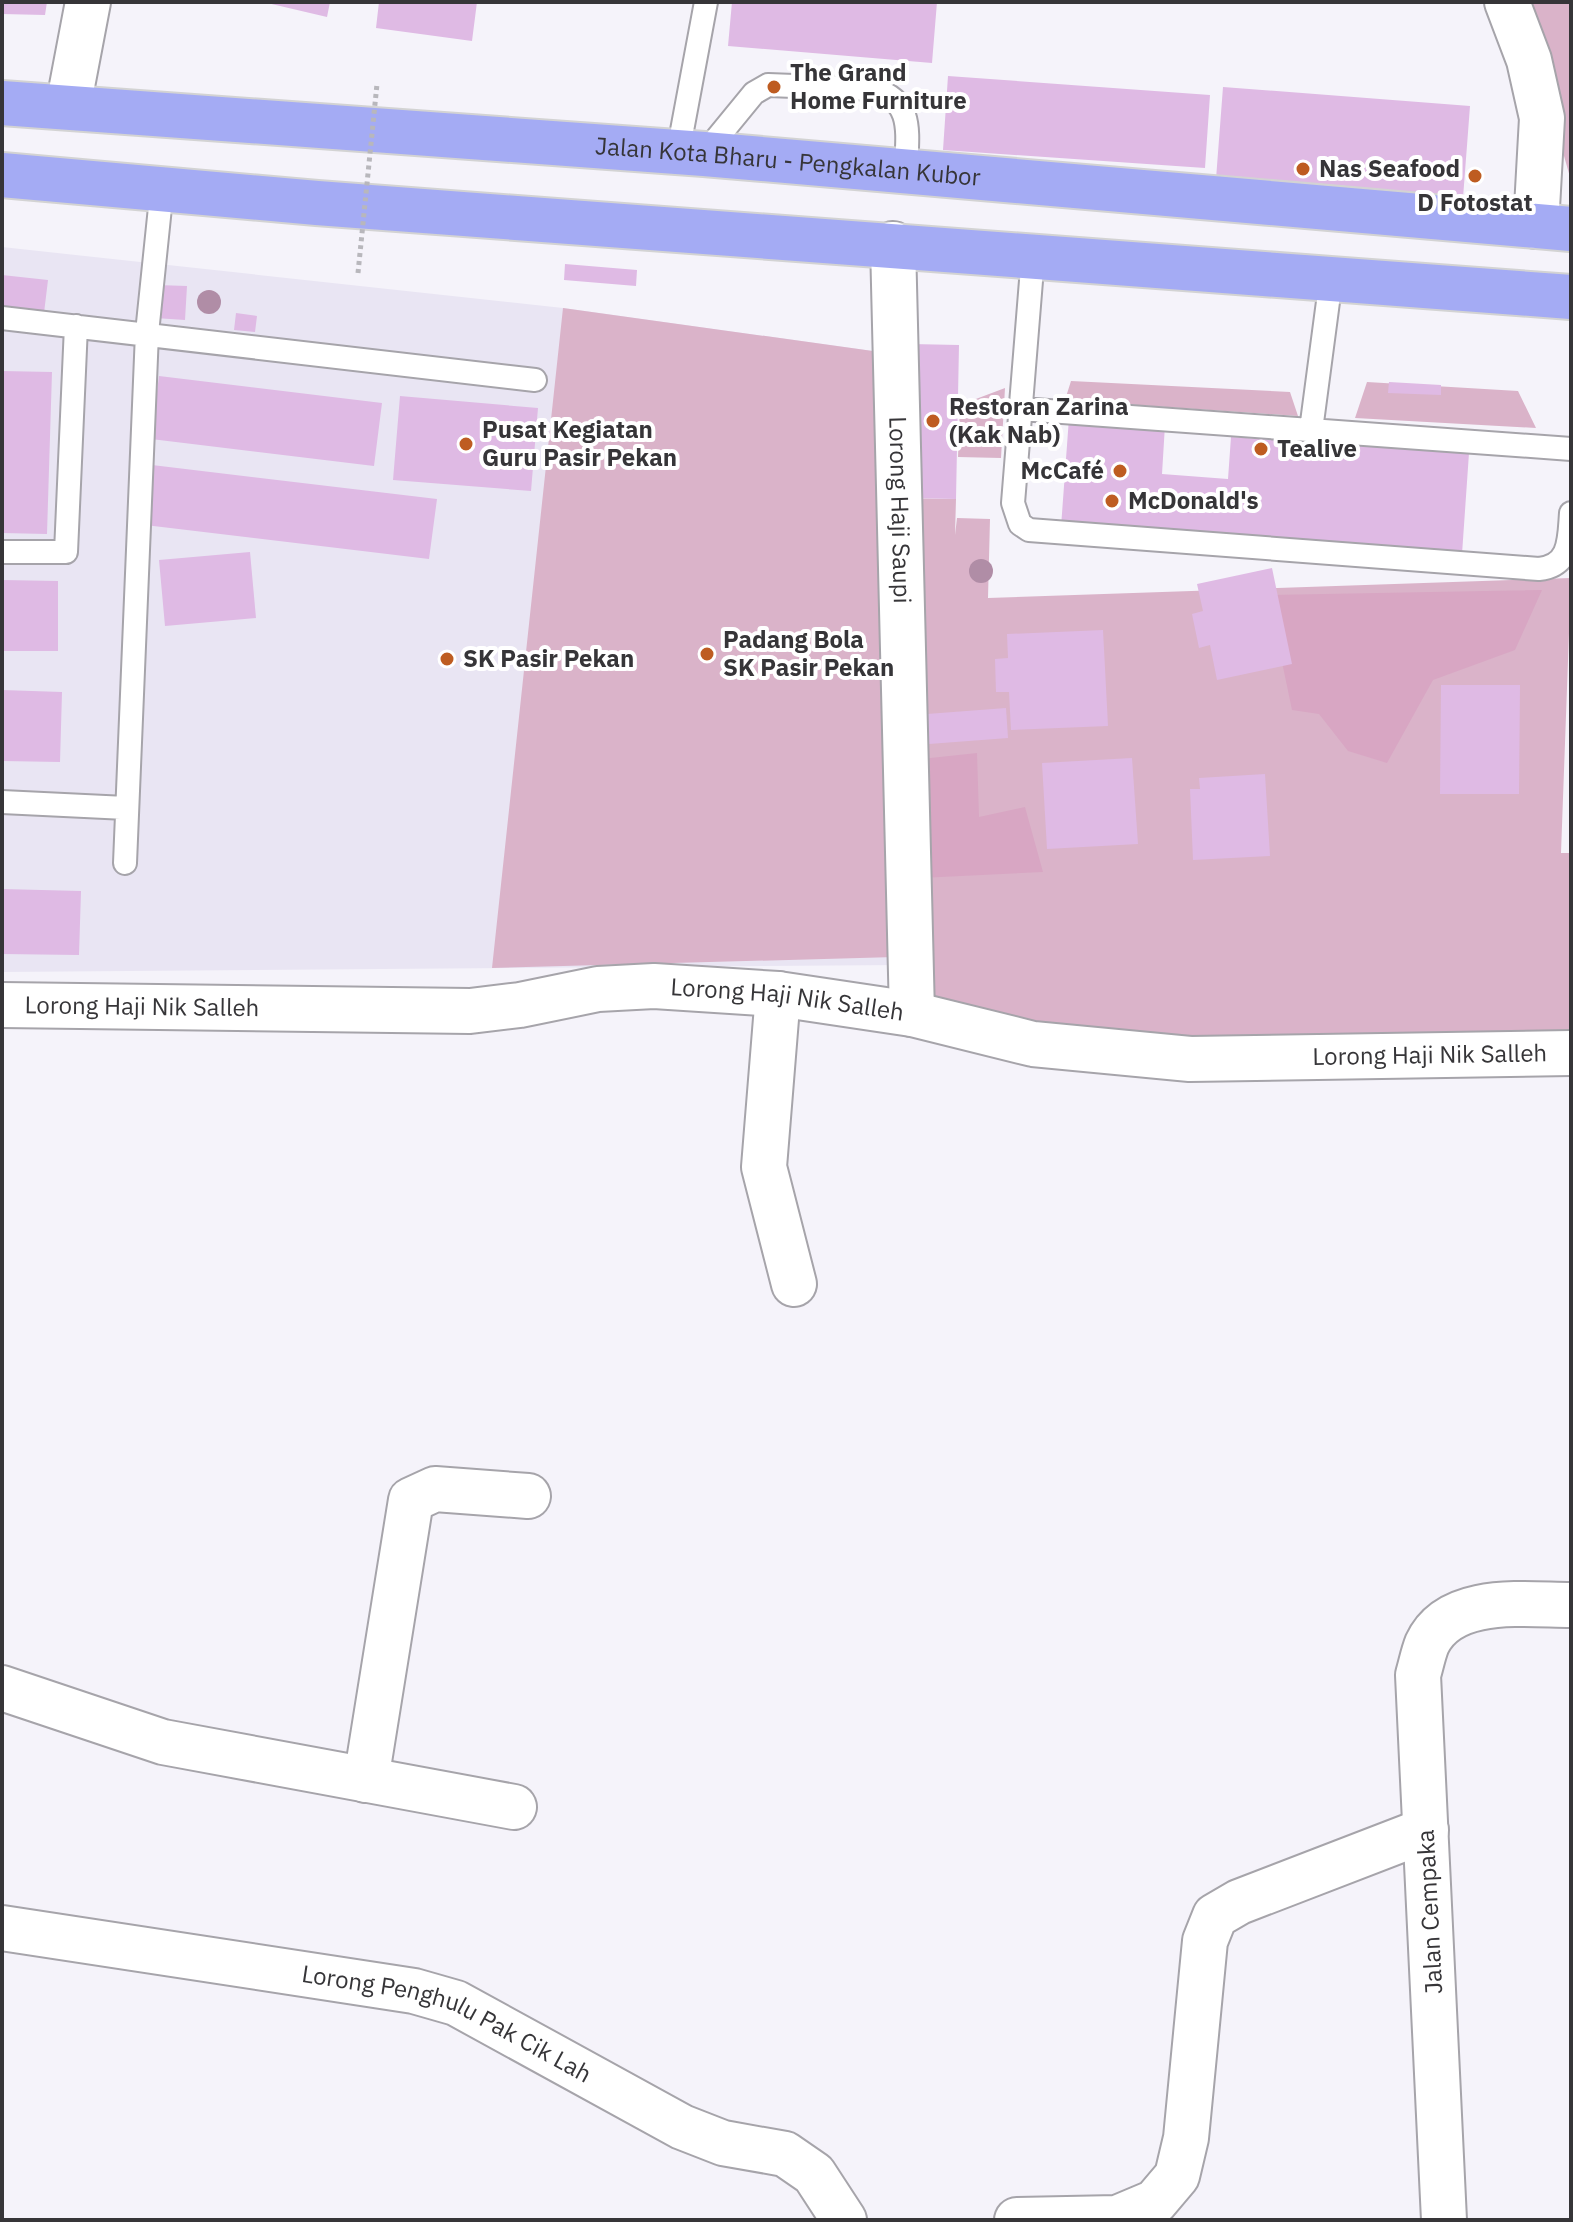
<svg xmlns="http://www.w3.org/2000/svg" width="1573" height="2222" font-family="'IBM Plex Sans',sans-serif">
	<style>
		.built { fill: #e9e5f3 }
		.green { fill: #dab3c9 }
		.forest { fill: #d8a6c3 }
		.building { fill: #dfbae4 }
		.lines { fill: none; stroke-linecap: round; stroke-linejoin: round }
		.lane-casing { stroke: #a6a4aa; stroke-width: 26 }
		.street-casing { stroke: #a6a4aa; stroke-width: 48 }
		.highway-casing { stroke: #d3d3d3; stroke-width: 48 }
		.lane { stroke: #fff; stroke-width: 22 }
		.street { stroke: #fff; stroke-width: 44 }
		.highway { stroke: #a4abf4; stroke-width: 44 }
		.path-bridge { stroke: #b8b7bc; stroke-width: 5; stroke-dasharray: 4 4; stroke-linecap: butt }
		.tree { fill: #b08da6 }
		.poi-dot { fill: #be5c21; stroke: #fff; stroke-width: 3 }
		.labels { text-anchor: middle; stroke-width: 8; stroke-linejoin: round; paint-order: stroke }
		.poi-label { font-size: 24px; font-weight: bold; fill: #363538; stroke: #fff; text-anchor: start }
		.street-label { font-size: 24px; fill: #363538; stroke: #fff }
	</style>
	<rect width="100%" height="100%" fill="#f5f3fa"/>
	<path class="built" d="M2,247L563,308L880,352L902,965L2,972Z"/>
	<path class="green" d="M1520,2H1571V177H1570Z
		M563,308L880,352L895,957L492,968Z
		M1071,381L1290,392L1298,416L1065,400Z
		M1367,382L1518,391L1536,428L1355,418Z
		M1005,388L1001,458L958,457L960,405Z
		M896,498L956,499L955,535L957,518L990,519L988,598L1571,578L1561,853H1571V1053L1190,1059L912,1014Z"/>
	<path class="forest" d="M1542,590L1515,650L1433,680L1387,763L1348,751L1319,714L1292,710L1268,595Z
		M977,753L979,817L1025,807L1043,872L920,878L921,759Z"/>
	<path class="building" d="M2,2H47L45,15L2,14Z
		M263,2H330L327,17Z
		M379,2H477L472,41L376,28Z
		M732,2H937L932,63L728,46Z
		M948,76L1210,95L1205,168L943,150Z
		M1223,87L1470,106L1463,198L1216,179Z
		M565,264L637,270L636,286L564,280Z
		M2,275L48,280L44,313L2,309Z
		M157,285L187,286L185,320L155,318Z
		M236,313L257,316L255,332L234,330Z
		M911,344L959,345L956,499L908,498Z
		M2,371L52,372L47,534L2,533Z
		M159,376L382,403L374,466L151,439Z
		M1389,382L1441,385V395L1388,393Z
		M400,396L538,408L531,491L393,480Z
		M1069,418L1165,425L1162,474L1228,479L1231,437L1469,453L1462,554L1061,527Z
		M152,465L437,499L429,559L145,525Z
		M250,552L256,618L165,626L159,560Z
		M1272,568L1292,664L1217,680L1210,645L1199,648L1192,614L1203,611L1197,584Z
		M2,580L58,581V651H2Z
		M1103,630L1108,726L1011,730L1009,692H996L995,659L1008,658L1007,634Z
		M1441,685H1520L1519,794H1440Z
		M2,690L62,692L60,762L2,761Z
		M1006,708L1008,738L929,744L927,714Z
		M1132,758L1138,844L1047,849L1042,763Z
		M1265,774L1270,856L1193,860L1190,789H1200L1199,778Z
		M2,889L81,891L79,955L2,954Z"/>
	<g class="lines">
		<g class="lane-casing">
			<path id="lane" d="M678,152L706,2
				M704,154L754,93L768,85L873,89C915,101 907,134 906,171
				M1033,256L1013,503L1020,524L1029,530L1539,569C1571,566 1569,538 1571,513
				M2,318L535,380
				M1021,409L1571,449
				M1311,430L1331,279
				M2,552H66L76,326
				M2,802L126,808
				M125,863L147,333L162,188"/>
		</g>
		<g class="street-casing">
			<g id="street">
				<path d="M1507,2L1529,60L1542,118L1536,226"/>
				<path d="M68,107L88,2"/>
				<path id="s1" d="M893,244L912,1014"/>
				<path d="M778,994L764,1167L794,1284"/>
				<path id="s2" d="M2,1005L470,1011L520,1005L598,989L654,986L778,994L912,1014L1033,1044L1190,1059L1571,1053"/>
				<path d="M2,1688L163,1742L514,1807"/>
				<path d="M366,1780L411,1500L435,1489L528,1496"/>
				<path id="s3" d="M2,1928L414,1991L456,2003L682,2127L723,2143L785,2154L814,2174L844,2220"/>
				<path d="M1017,2220L1117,2218L1155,2202L1177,2176L1186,2138L1205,1941L1215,1916L1239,1902L1426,1830"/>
				<path d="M1444,2220L1418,1675C1421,1665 1423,1654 1427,1644C1450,1594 1526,1605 1571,1605"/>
			</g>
		</g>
		<g class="highway-casing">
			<g id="highway">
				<path id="s4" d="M2,103L704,154L1571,229"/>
				<path d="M2,175L317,203L1571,297"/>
			</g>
		</g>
		<use href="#lane" class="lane"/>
		<use href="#street" class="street"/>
		<use href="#highway" class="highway"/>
		<path class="path-bridge" d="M358,273L377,84"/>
	</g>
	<g class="tree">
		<circle cx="209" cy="302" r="12"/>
		<circle cx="981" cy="571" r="12"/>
	</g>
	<g class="poi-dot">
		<circle cx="774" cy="87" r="8"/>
		<circle cx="1303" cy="169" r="8"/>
		<circle cx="1475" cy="176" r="8"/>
		<circle cx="933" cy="421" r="8"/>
		<circle cx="466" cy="444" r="8"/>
		<circle cx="1261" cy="449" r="8"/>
		<circle cx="1120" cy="471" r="8"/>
		<circle cx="1112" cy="501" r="8"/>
		<circle cx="707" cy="654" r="8"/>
		<circle cx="447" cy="659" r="8"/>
	</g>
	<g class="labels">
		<g class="poi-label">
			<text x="790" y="81">The Grand<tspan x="790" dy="28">Home Furniture</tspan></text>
			<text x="1319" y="177">Nas Seafood</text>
			<text x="1475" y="211" text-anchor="middle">D Fotostat</text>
			<text x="949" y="415">Restoran Zarina<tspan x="949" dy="28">(Kak Nab)</tspan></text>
			<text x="482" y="438">Pusat Kegiatan<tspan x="482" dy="28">Guru Pasir Pekan</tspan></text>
			<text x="1277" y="457">Tealive</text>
			<text x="1104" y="479" text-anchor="end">McCafé</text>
			<text x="1128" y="509">McDonald's</text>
			<text x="723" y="648">Padang Bola<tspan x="723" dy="28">SK Pasir Pekan</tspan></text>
			<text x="463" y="667">SK Pasir Pekan</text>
		</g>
		<g class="street-label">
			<text dy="8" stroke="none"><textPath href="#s4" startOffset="788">Jalan Kota Bharu - Pengkalan Kubor</textPath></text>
			<text dy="8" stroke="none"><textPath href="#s1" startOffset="266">Lorong Haji Saupi</textPath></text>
			<text dy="8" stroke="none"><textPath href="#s2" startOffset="788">Lorong Haji Nik Salleh</textPath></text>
			<text dy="8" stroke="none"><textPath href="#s2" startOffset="140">Lorong Haji Nik Salleh</textPath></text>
			<text dy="8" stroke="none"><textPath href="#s2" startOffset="1436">Lorong Haji Nik Salleh</textPath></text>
			<text transform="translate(1430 1912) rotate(-93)" y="8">Jalan Cempaka</text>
			<text dy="8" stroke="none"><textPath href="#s3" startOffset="458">Lorong Penghulu Pak Cik Lah</textPath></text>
		</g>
	</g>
	<rect width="1573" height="2222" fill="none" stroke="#363538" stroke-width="8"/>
</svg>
